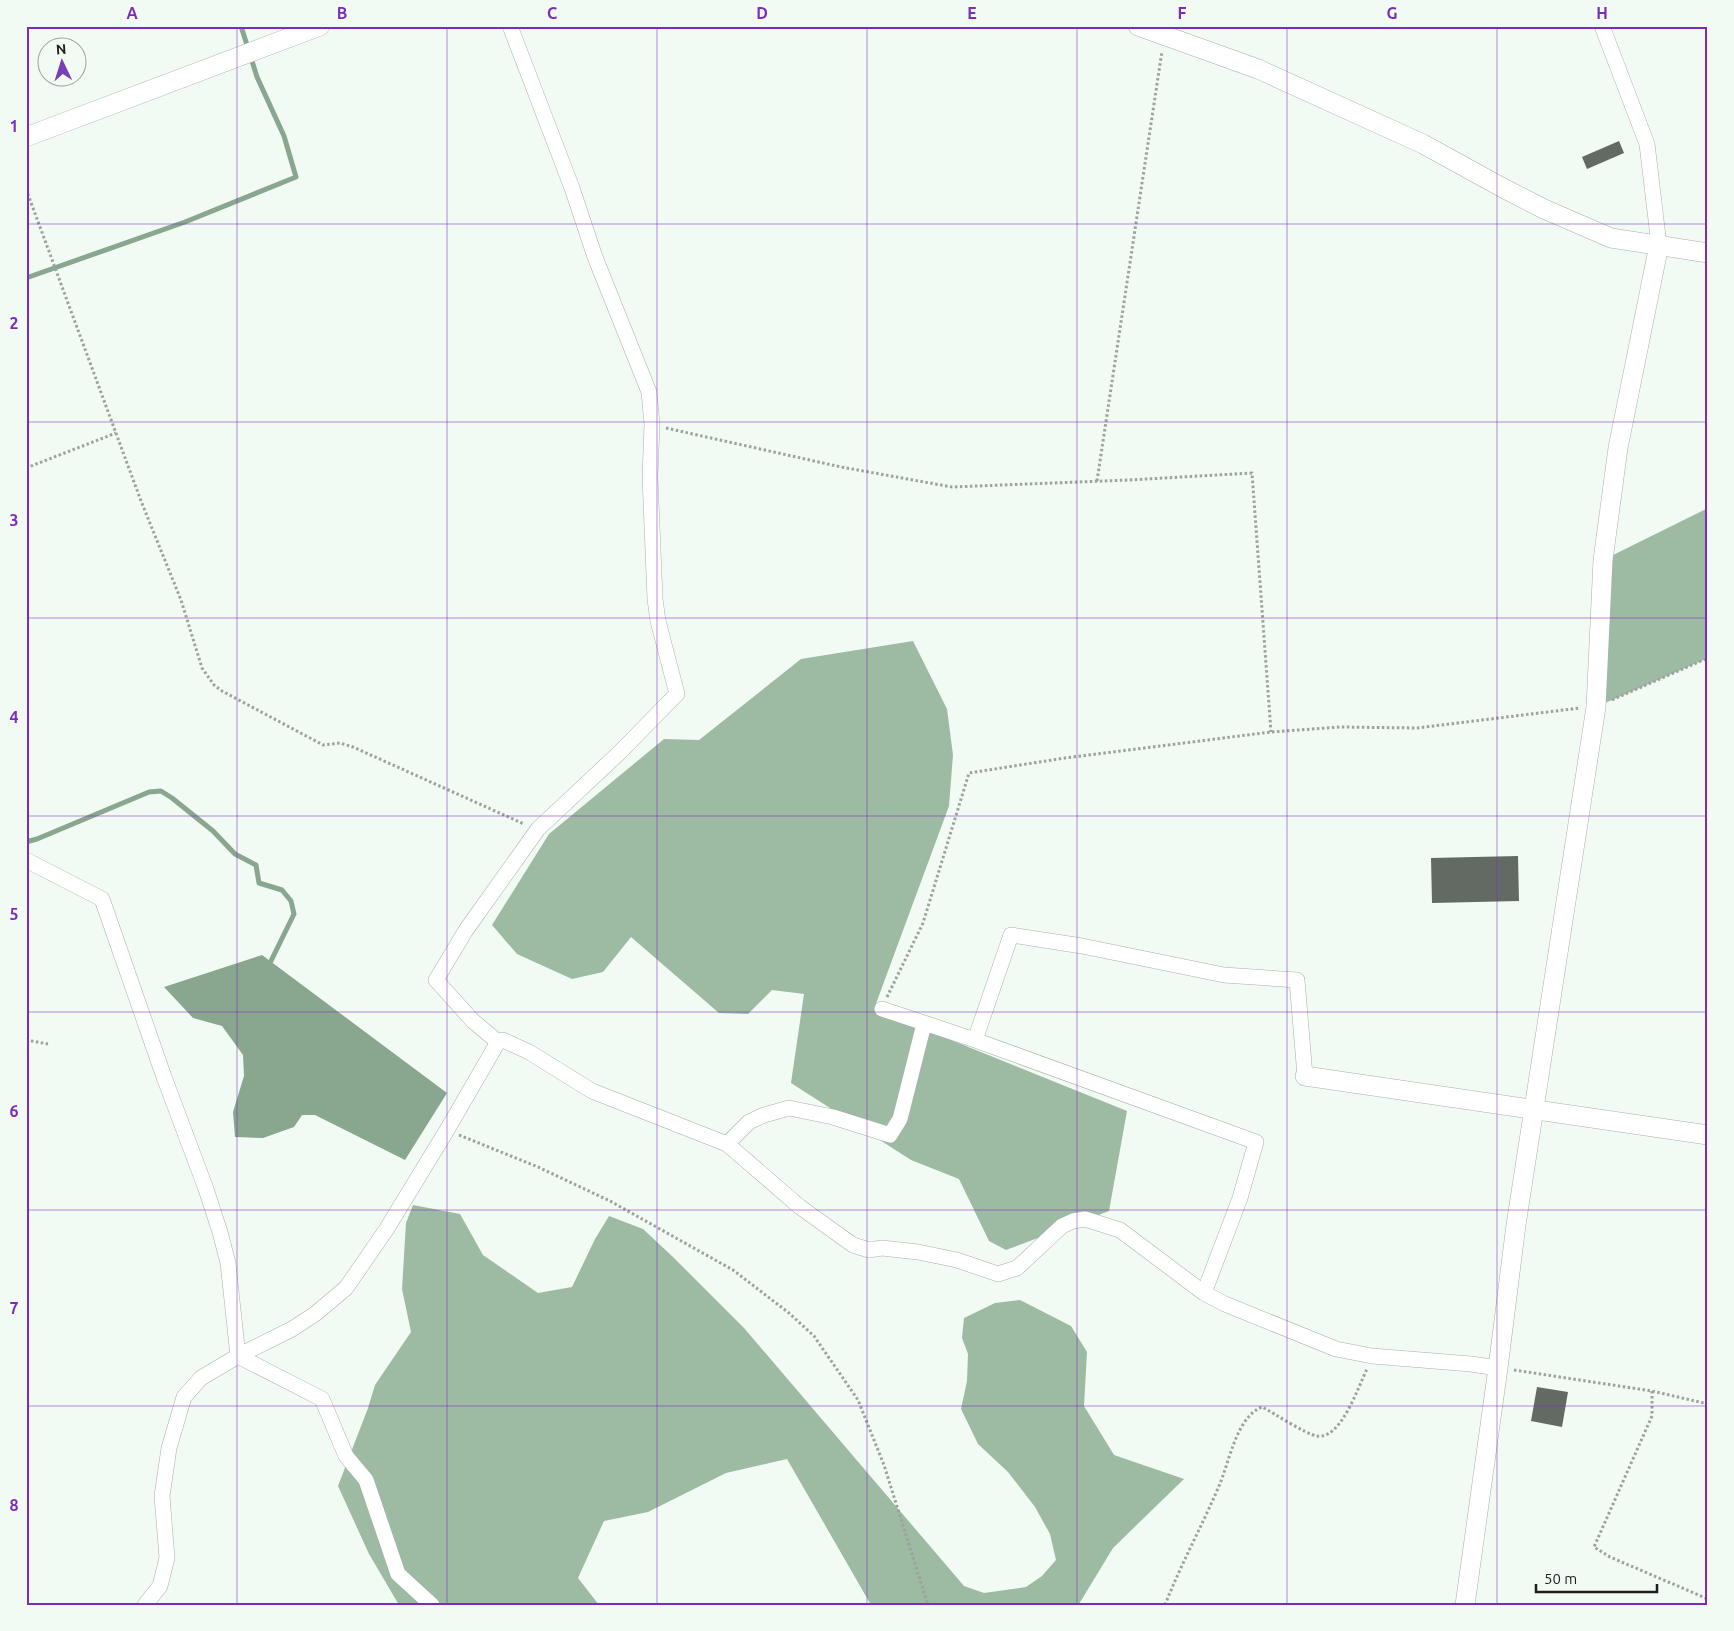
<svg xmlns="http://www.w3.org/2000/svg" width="1734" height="1631" font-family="Ubuntu,sans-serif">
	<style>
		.forest { fill: #9cbba2 }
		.water { fill: #88a78e }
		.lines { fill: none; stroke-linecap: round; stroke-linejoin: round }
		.stream { stroke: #88a78e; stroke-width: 5 }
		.building { fill: #636a64 }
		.minor-casing { stroke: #a8b0aa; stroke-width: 16 }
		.tertiary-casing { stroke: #a8b0aa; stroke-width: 20 }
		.path { stroke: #9da29e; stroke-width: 3; stroke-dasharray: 2.5 2.5; stroke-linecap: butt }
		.minor { stroke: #fff; stroke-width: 15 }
		.tertiary { stroke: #fff; stroke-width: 19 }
		.grid { fill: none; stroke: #7b2cbf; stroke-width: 1; stroke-opacity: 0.55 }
		.neatline { fill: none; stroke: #7b2cbf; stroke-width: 2 }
		.grid-label { font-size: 16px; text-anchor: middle; font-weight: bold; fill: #7b2cbf }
	</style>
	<rect width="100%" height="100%" fill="#f2faf4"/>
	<path class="forest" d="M1708,508V658L1596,707L1603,560Z
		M913,641L947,709L953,755L949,806L874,1009L1127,1111L1109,1211L1006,1250L989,1241L959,1179L911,1160L791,1083L804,994L772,990L748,1014L719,1013L631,937L603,972L572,979L517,954L492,925L549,834L664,739L699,740L801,659Z
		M413,1205L460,1214L483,1255L538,1293L572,1287L595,1239L609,1216L643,1229L673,1257L744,1328L964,1586L984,1593L1026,1587L1042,1576L1056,1560L1050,1534L1035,1507L1008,1472L978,1444L961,1409L967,1381L968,1354L962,1338L964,1318L995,1303L1020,1300L1071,1326L1087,1352L1084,1406L1114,1455L1184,1479L1113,1548L1079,1604L1077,1605H941L937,1603L932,1605H871L787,1459L726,1473L648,1512L604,1521L578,1578L599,1605H399L369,1554L338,1486L368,1408L375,1385L411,1332L402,1289L406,1223Z"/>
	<path class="water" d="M262,955L447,1093L405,1160L315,1115H302L294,1127L263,1138L235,1137L233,1112L244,1076L243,1055L222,1026L193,1018L164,987Z"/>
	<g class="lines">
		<path class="stream" d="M26,278L185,222L296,177L284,136L257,77L241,26
			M26,842L37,839L149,792L161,791L172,798L213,831L235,854L256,865L259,883L282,890L291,901L294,914L268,967"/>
	</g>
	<path class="building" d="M1619,141L1624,153L1587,169L1582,157Z
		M1518,856L1519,901L1432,903L1431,858Z
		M1537,1387L1568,1392L1562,1427L1531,1421Z"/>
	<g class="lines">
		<g class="minor-casing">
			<path id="minor" d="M510,26L572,188L595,257L649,392L652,424L650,477L655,599L658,621L677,694L619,753L538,829L466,930L436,980L473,1021L498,1042L503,1040L529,1052L592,1091L727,1144L800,1207L853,1245L869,1250L882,1248L918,1252L957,1260L998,1274L1017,1268L1062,1226L1073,1221L1085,1219L1120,1230L1204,1293L1225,1304L1336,1349L1372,1356L1471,1364L1498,1368
				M1602,26L1647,144L1659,245
				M26,860L102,899L164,1077L206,1189L220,1232L228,1263L238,1356
				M882,1009L975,1040L1256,1142L1240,1198L1204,1293
				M975,1040L1011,935L1082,946L1224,975L1297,980L1305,1076
				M727,1144L749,1122L764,1115L789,1108L833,1117L890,1135L900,1119L924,1024
				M238,1356L322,1399L346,1456L366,1480L398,1574L432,1605
				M145,1605L160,1586L167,1558L162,1496L169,1448L184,1397L201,1378L238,1356L292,1329L315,1314L346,1288L386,1230L447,1130L498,1042"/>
		</g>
		<g class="tertiary-casing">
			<path id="tertiary" d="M1138,26L1258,69L1423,144L1503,188L1544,209L1611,238L1708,253
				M26,137L320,26
				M1305,1076L1708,1135
				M1465,1605L1498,1368L1516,1225L1596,707L1603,560L1618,448L1659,245"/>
		</g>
		<path class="path" d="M26,189L141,501L181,600L202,668L214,685L222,691L323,745L340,743L353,747L524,824
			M666,428L841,467L952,487L1129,480L1252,473L1271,732
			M26,468L116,433
			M1097,481L1162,51
			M1612,700L1708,658
			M887,997L923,923L969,773L1065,758L1271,732L1340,727L1417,728L1580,708
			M26,1040L48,1044
			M459,1135L538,1167L610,1201L733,1270L789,1313L814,1336L858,1400L884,1465L928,1605
			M1514,1370L1652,1391L1708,1404
			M1652,1391V1416L1594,1547L1610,1557L1708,1599
			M1165,1605C1181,1564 1202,1526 1219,1486C1227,1467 1231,1446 1241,1428C1246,1419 1252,1411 1262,1407C1274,1413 1305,1434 1317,1436C1341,1440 1358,1387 1367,1369"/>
		<use href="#minor" class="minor"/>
		<use href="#tertiary" class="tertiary"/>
	</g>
	<path class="grid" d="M237,26V1605M447,26V1605M657,26V1605M867,26V1605M1077,26V1605M1287,26V1605M1497,26V1605M26,224H1708M26,422H1708M26,618H1708M26,816H1708M26,1012H1708M26,1210H1708M26,1406H1708"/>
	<rect width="1734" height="1631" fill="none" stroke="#f2faf4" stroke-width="55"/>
	<g transform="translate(62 62) rotate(356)"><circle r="24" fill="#f2faf4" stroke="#9da29e"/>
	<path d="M0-4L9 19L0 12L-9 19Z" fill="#7740b6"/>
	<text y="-8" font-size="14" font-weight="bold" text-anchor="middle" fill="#1d1f1d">N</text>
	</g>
	<path d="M1536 1584v8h121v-8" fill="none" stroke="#1d1f1d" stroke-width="2.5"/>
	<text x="1544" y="1584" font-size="15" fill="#1d1f1d" stroke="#f2faf4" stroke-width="4" paint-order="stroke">50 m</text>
	<rect x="28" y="28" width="1678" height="1576" class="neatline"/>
	<g class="grid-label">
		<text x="132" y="19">A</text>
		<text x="342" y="19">B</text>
		<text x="552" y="19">C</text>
		<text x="762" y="19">D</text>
		<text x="972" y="19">E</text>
		<text x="1182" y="19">F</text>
		<text x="1392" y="19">G</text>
		<text x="1602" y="19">H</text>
		<text x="14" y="132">1</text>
		<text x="14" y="329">2</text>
		<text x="14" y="526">3</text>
		<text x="14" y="723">4</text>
		<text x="14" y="920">5</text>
		<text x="14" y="1117">6</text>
		<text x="14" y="1314">7</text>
		<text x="14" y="1511">8</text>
	</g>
</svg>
